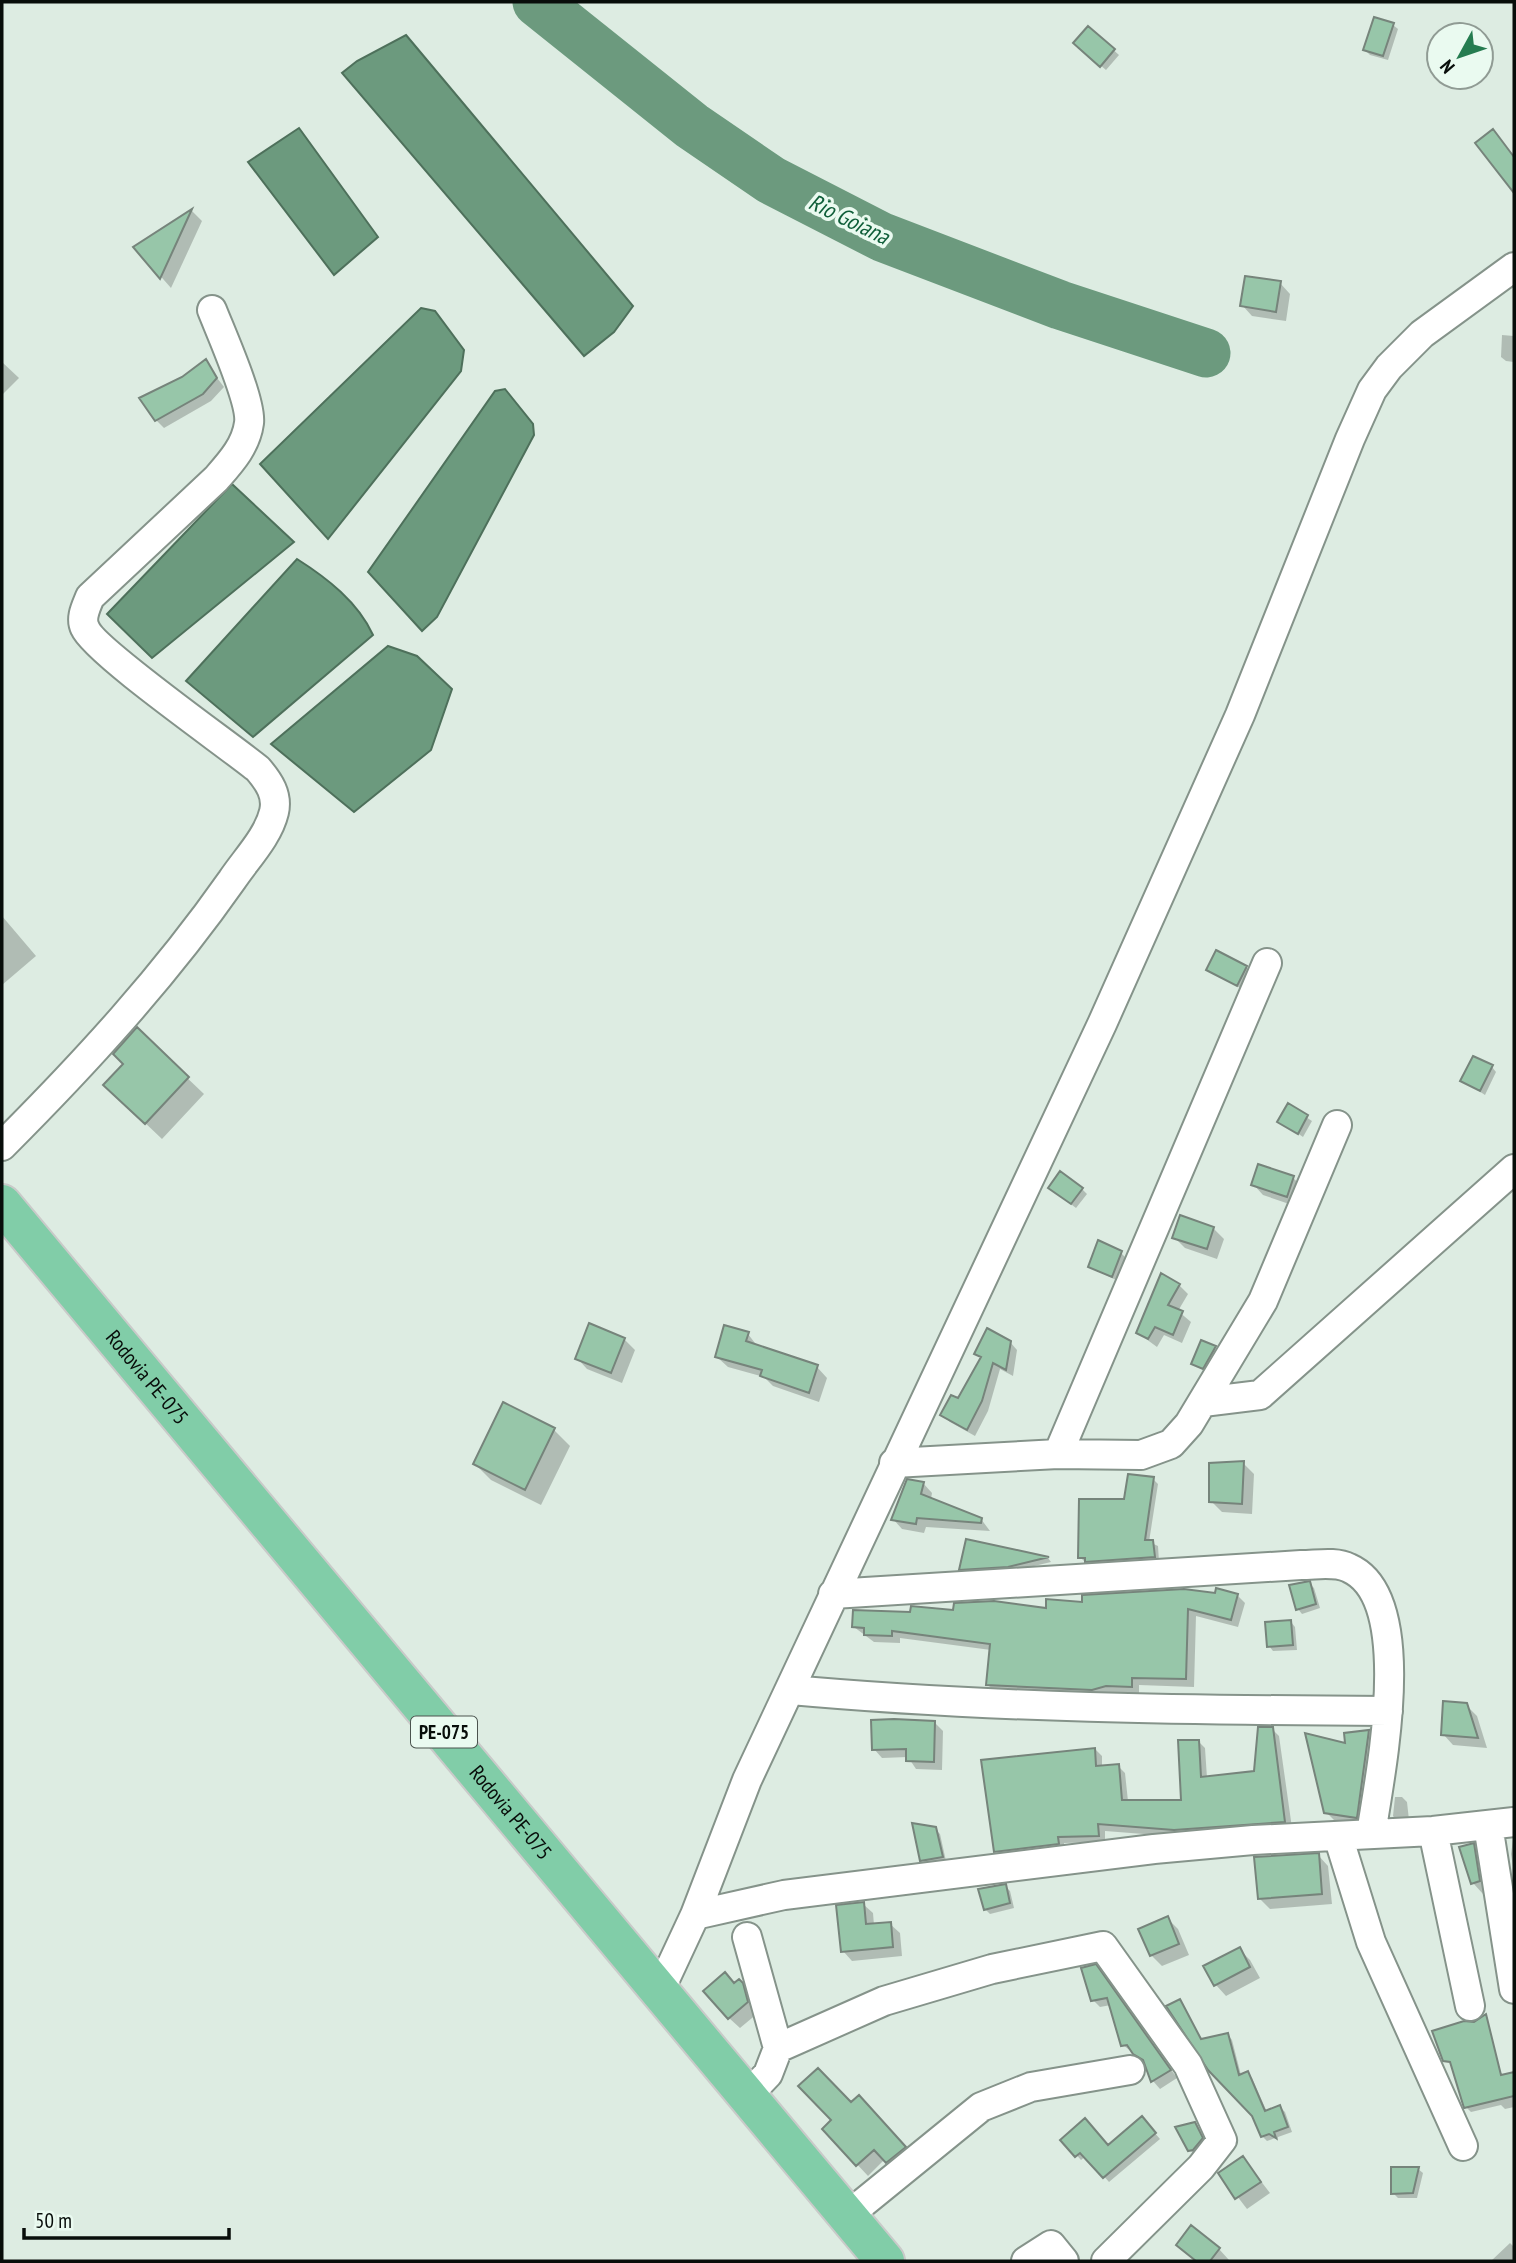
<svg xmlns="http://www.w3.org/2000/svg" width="1516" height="2263" font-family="'PT Sans Narrow',sans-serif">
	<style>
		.water { fill: #6c9a7e; stroke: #4e705b; stroke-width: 2 }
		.shadow { fill: #0003 }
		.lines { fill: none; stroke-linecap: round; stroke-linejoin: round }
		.river { stroke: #6c9a7e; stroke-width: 49 }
		.building { fill: #97c6a9; stroke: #76847b; stroke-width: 2 }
		.street-casing { stroke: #85938a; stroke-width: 32 }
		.primary-casing { stroke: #c9cac9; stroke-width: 42 }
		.street { stroke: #fff; stroke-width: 28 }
		.primary { stroke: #81cda8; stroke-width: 38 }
		.labels { text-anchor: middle; stroke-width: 7; stroke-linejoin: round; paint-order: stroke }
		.shield { fill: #eafaf0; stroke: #4c544f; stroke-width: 2 }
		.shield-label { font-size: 19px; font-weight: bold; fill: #080d0a }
		.street-label { font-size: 21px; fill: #080d0a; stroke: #eafaf0 }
		.water-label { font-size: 23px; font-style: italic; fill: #0f5e39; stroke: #eafaf0 }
	</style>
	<rect width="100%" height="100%" fill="#ddece2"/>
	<path class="water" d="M406,35L633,306L614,332L584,356L342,73L357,61Z
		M299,128L378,237L334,275L248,162Z
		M421,308L435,311L464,350L461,371L328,539L260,464Z
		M505,389L533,424L534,435L437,617L422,631L368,572L495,391Z
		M232,484L294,542L152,658L107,614Z
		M297,559C327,578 358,602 373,635L253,737L186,681Z
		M388,646L417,656L452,689L431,750L354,812L271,744Z"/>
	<path class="shadow" d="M1393,25L1398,29L1388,60L1370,55L1365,50Z
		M1089,28L1119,55L1106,70L1080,48Z
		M192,211L202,221L171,288L135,247Z
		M1280,283L1290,294L1286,321L1252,316L1242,305Z
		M1502,335L1514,336V362L1506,361L1501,357Z
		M2,362L19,378L2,395Z
		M205,362L224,387L211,401L164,428L156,420Z
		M2,916L36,956L2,985Z
		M1246,967L1251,972L1242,989L1208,970Z
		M137,1030L204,1094L162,1139L122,1101L125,1064Z
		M1492,1067L1496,1072L1485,1095L1462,1080Z
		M1289,1106L1312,1121L1303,1137L1280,1121Z
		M1293,1178L1304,1188L1298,1207L1263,1195L1253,1184Z
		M1082,1189L1087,1194L1076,1208L1055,1192Z
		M1213,1228L1224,1239L1217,1259L1185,1248L1174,1237Z
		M1120,1252L1125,1257L1116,1280L1090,1267Z
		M1179,1285L1188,1294L1178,1311L1191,1322L1182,1343L1164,1335L1157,1347L1138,1333Z
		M748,1334L758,1347L817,1367L827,1378L819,1402L773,1386L764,1377L728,1367L717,1357Z
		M624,1339L635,1350L622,1383L587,1369L577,1358Z
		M1010,1342L1017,1350L1013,1376L1000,1369L988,1411L975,1436L950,1422L942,1415L958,1401L982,1359L976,1353Z
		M1202,1342L1220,1353L1208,1372L1193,1363Z
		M504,1404L554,1430L570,1446L541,1505L491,1480L475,1464Z
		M1243,1463L1254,1474L1252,1514L1222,1512L1211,1501Z
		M1153,1479L1158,1484L1149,1542L1158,1546L1159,1562L1092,1566L1085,1562L1080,1557L1126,1500Z
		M923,1483L932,1493L931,1499L981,1519L990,1531L926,1527L924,1533L902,1529L893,1519Z
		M967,1542L1048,1558L1051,1562L1013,1571L966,1574L961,1569Z
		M1309,1583L1314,1588L1320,1608L1302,1614L1298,1609Z
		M1237,1595L1245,1603L1238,1627L1196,1616L1194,1687L1139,1685V1694L996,1693L988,1685L991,1650L900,1638V1643L874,1642L854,1627L912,1613L1047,1610L1083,1603Z
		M1291,1622L1295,1627L1297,1650L1273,1651L1269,1646Z
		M1466,1705L1477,1716L1487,1748L1453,1745L1443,1734Z
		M935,1723L943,1731L942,1770L916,1769L908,1757L882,1758L874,1749Z
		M1272,1729L1279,1736L1292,1828L1182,1837L1105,1831V1842L1064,1843L1065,1851L1003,1858L996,1851L1095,1749L1102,1756V1767L1118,1766L1125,1773L1128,1801L1182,1802L1198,1741L1205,1748L1207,1778L1255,1773Z
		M1369,1732L1376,1740L1364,1825L1334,1820L1326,1812Z
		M1395,1797H1402L1407,1802L1409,1820L1397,1821L1393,1816Z
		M935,1829L940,1834L946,1861L927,1865L922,1860Z
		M1513,1840H1514V1873L1511,1854Z
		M1474,1845L1484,1856L1490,1891L1483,1894L1473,1883Z
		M1318,1855L1328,1866L1332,1904L1270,1909L1259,1898Z
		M1005,1886L1010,1891L1014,1908L990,1914L985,1909Z
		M863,1904L873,1913L874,1925L890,1924L900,1933L902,1956L852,1961L843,1951Z
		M1167,1918L1178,1929L1189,1955L1162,1966L1151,1955Z
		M1239,1949L1250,1960L1260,1978L1226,1996L1216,1985L1206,1967Z
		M1103,1974L1177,2078L1160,2089L1153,2081L1146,2063L1123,2045L1111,2005L1100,2007L1093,2000Z
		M739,1981L753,1996L758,2013L740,2028L729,2018L735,1984Z
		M1179,2001L1203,2041L1228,2035L1232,2040L1241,2075L1247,2073L1252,2078L1267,2112L1280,2107L1285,2112L1292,2132L1278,2137V2141L1275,2138L1267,2141L1262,2136L1254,2115L1213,2072Z
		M1514,2076V2107L1505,2109L1501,2105L1471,2112L1466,2107L1502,2077Z
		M851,2104L869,2108L915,2158L898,2172L885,2159L868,2176L824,2129Z
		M1147,2124L1160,2139L1109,2182L1086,2156L1081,2160L1063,2140L1109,2147Z
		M1195,2124L1207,2143L1195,2155L1190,2150Z
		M1243,2158L1270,2193L1247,2209L1220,2174Z
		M1418,2169L1423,2173L1417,2198H1398L1393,2193Z
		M1510,2243L1514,2247V2261H1491Z
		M1178,2245L1219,2249L1229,2260L1196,2261Z"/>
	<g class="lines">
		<path class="river" d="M537,2L692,126L771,180L882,237L1060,305L1206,353"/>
	</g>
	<path class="building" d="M1374,17L1394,23L1383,56L1363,50Z
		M1088,26L1115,49L1100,67L1073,43Z
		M1493,129L1514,157V193L1475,143Z
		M192,209L160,279L133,247Z
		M1245,276L1281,281L1276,312L1240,306Z
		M206,359L217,378L203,394L155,421L139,398L182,377Z
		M1216,950L1247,966L1237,986L1206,970Z
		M137,1027L189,1077L145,1124L103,1085L123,1064L113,1054Z
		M1473,1056L1493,1065L1480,1091L1460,1081Z
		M1288,1103L1308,1115L1298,1134L1277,1122Z
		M1258,1164L1294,1176L1287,1197L1251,1185Z
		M1060,1171L1083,1188L1071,1204L1048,1188Z
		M1180,1215L1214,1227L1207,1249L1172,1238Z
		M1098,1240L1122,1251L1112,1277L1088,1267Z
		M1161,1273L1180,1284L1168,1305L1183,1311L1173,1335L1155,1327L1148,1339L1136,1333Z
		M589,1323L625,1338L611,1373L575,1359Z
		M724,1325L749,1332L746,1341L818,1365L809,1393L760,1376L762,1370L715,1357Z
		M987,1328L1011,1341L1006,1370L993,1363L982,1401L967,1430L940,1415L951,1395L958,1398L981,1357L974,1354Z
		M1201,1340L1216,1346L1203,1369L1191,1364Z
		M503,1402L555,1428L525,1490L473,1464Z
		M1244,1461L1242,1504L1209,1502V1463Z
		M1128,1474L1154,1477L1145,1540H1153L1155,1557L1085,1562V1558H1078L1079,1499H1124Z
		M907,1479L924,1482L921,1494L982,1518L981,1523L917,1518L916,1524L891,1520Z
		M966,1539L1049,1557L1008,1567L959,1570Z
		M1310,1581L1316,1604L1296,1610L1289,1585Z
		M1216,1588L1238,1594L1231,1620L1188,1609L1186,1679L1132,1678V1687L1106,1686L1092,1690L986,1685L990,1644L892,1631V1636L864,1635V1628L852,1627L853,1610L910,1612L911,1606L953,1610L954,1603L994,1601L1046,1608V1599L1082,1602V1595L1184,1589L1215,1593Z
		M1291,1620L1293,1645L1267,1647L1265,1622Z
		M1443,1701L1467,1703L1478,1738L1441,1735Z
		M894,1719L935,1721L934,1762L906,1761V1749L872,1750L871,1720Z
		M1258,1727H1273L1285,1822L1174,1830L1098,1824L1099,1836L1058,1837L1059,1844L994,1852L981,1760L1095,1748L1096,1766L1119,1764L1122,1800H1181L1178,1740H1199L1201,1777L1254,1771Z
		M1369,1730L1357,1818L1324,1813L1305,1733L1345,1743L1344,1733Z
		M912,1823L936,1827L943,1857L920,1861Z
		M1474,1843L1480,1881L1471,1884L1459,1847Z
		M1319,1853L1322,1894L1258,1899L1254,1857Z
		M1006,1884L1010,1903L984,1910L978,1889Z
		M864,1902L866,1924L891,1922L893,1947L841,1952L836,1905Z
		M1168,1916L1179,1944L1150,1956L1138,1929Z
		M1240,1947L1250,1967L1214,1986L1203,1966Z
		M1096,1964L1171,2070L1151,2082L1143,2060L1133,2054L1127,2045L1121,2046L1107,1998L1091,2001L1081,1968Z
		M725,1972L734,1983L739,1979L743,1983L748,2002L728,2019L703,1991Z
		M1180,1999L1201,2039L1228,2033L1239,2075L1248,2071L1265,2111L1280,2105L1288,2127L1274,2132L1276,2138L1269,2134L1261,2137L1252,2116L1208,2070L1166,2006Z
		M1486,2014L1501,2075L1514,2072V2096L1464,2108L1450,2062L1443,2061L1432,2031L1464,2021L1474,2022Z
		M818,2068L851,2102L859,2095L906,2147L886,2163L874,2150L856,2166L822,2129L831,2120L798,2086Z
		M1142,2116L1156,2133L1103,2178L1080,2153L1075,2157L1060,2140L1085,2118L1108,2145Z
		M1195,2122L1203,2138L1193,2150L1188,2151L1175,2127Z
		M1243,2156L1261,2182L1235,2199L1218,2173Z
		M1391,2167H1419L1413,2193L1391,2194Z
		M1191,2225L1220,2248L1210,2261H1196L1176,2245Z"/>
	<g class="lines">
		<g class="street-casing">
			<path id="street" d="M2,1146C85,1063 164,977 232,880C246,859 268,837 274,812C278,795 269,782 258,769C230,746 94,651 85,628C80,618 86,607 90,597L216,479C230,463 246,446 249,423C252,402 221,333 212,310
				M1203,1402L1260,1395L1514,1169
				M1058,1454L1267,963
				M894,1463L1058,1454L1141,1455L1171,1444L1189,1424L1263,1301L1337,1125
				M833,1594L1301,1565C1317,1565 1335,1561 1349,1568C1417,1598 1380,1774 1371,1834
				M791,1690C990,1708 1188,1710 1388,1711
				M1488,1825L1514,1989
				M1433,1831L1470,2006
				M1338,1836L1371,1942L1463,2146
				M695,1915L784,1895L1154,1849L1253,1840L1433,1831L1514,1822
				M747,1937L778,2048L768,2074L747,2096
				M660,1990L695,1915L747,1780L1102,1024L1240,715L1350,439L1372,390L1389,367L1422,334L1514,267
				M778,2048L884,2001L992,1969L1103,1946L1188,2065L1222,2140L1201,2167L1106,2261
				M847,2216L981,2107L1031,2087L1130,2070
				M1026,2261L1051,2245L1064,2261"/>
		</g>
		<g class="primary-casing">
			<g id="primary">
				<path id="s1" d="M2,1204L885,2261"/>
			</g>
		</g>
		<use href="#street" class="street"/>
		<use href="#primary" class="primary"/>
	</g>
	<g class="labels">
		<rect class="shield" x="411" y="1716.5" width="66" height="31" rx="5"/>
		<g class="shield-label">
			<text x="444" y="1739">PE-075</text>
		</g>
		<g class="street-label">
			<text dy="7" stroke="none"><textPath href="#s1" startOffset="226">Rodovia PE-075</textPath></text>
			<text dy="7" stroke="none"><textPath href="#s1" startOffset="793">Rodovia PE-075</textPath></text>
		</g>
		<g class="water-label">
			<text transform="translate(849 219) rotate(26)" y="8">Rio Goiana</text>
		</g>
	</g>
	<rect width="1516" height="2263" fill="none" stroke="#080d0a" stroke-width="7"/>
	<g transform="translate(1460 56) rotate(230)"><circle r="33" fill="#eafaf0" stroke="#909b94" stroke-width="2"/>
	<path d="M0-5L12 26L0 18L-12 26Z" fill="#257c50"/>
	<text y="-10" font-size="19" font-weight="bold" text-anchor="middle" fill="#080d0a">N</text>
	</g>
	<path d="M24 2228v10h205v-10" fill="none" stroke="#080d0a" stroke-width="3.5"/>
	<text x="35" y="2228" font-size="21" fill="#080d0a" stroke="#eafaf0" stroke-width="5" paint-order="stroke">50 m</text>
</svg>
